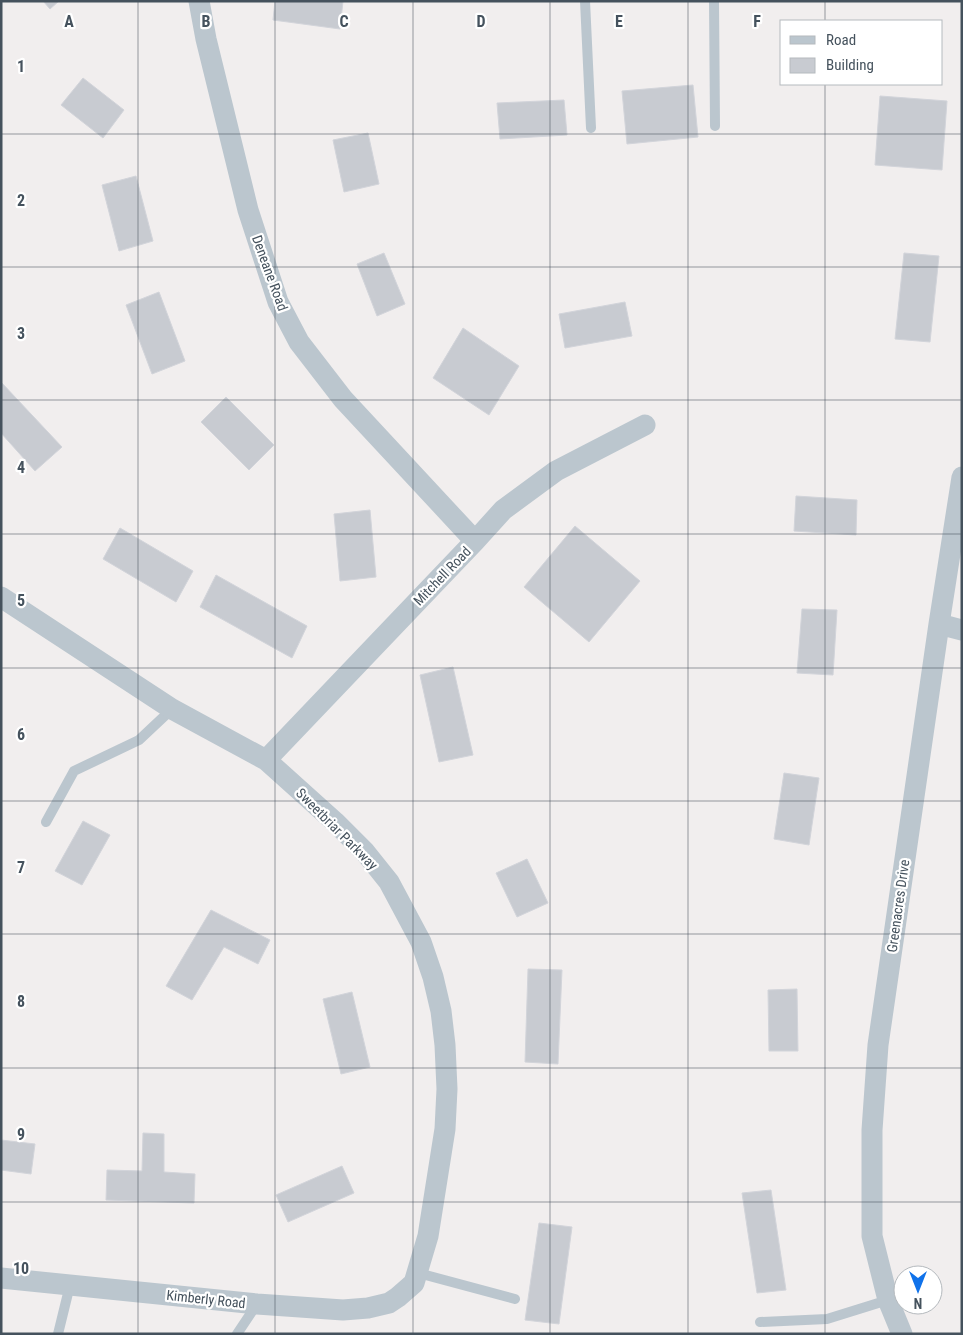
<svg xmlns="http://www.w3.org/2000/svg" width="963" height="1335" font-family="'Roboto Condensed',sans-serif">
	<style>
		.building { fill: #c8cbd1; stroke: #d2d4da }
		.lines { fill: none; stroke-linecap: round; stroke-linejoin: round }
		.service { stroke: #bbc6ce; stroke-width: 10 }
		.minor { stroke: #bbc6ce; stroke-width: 21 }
		.grid { fill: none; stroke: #45525d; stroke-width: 1; stroke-opacity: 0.55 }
		.labels { text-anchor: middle; stroke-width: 4.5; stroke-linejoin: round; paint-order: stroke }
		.street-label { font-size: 14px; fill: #45525d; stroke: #fff }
		.grid-label { font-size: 16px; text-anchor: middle; font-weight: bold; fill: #45525d; stroke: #fff; stroke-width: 4.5; stroke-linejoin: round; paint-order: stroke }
	</style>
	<rect width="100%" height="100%" fill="#f1eeee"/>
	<path class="building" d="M43,1H59L50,9Z
		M275,1H343L340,29L273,20Z
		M83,78L124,110L103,138L61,105Z
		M693,85L698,137L627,144L622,91Z
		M880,96L947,101L942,170L875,165Z
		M564,100L567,135L500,139L497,103Z
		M368,133L379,184L344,192L333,140Z
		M136,176L153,241L119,251L102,185Z
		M384,253L405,304L377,316L357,264Z
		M904,253L939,256L930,342L895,339Z
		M159,292L185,361L152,374L126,305Z
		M625,302L632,336L565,348L559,314Z
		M463,328L519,366L489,415L433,378Z
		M1,382L62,447L35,471L1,433Z
		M226,397L274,445L249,470L201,422Z
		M796,496L857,500L856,535L794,531Z
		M370,510L376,577L340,581L334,514Z
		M575,526L640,581L589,642L524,587Z
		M120,528L193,571L176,602L103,559Z
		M216,575L307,626L292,658L200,607Z
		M802,609L837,610L833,675L797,673Z
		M453,667L473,755L439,762L420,675Z
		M784,773L819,778L809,845L774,839Z
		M83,821L110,835L82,885L55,871Z
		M527,859L548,903L517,917L496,873Z
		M211,910L270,940L258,964L224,947L192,1000L166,986Z
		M528,969L562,970L558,1064L525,1062Z
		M797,989L798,1051H769L768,990Z
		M352,992L370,1067L341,1074L323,999Z
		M143,1133L164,1134V1172L195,1174L194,1203L106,1200L107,1170L142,1171Z
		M1,1140L35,1144L31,1174L1,1170Z
		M342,1166L354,1193L288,1222L276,1195Z
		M771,1190L786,1290L757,1293L742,1193Z
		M539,1223L572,1227L559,1324L525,1320Z"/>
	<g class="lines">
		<path class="service" d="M585,1L591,128
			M714,1L715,126
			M46,822L74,771L139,740L172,709
			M418,1273L515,1299
			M760,1322L827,1319L888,1300
			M58,1334L70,1285
			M237,1334L257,1304"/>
		<path class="minor" d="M199,1L206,39L248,210L278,302L299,342L343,399L475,541
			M1,597L172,709L266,760L335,822L365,852L389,882L421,942L433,977L441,1011L445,1045L447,1089L445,1129L428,1236L414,1283L398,1297L389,1303L368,1308L343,1310L257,1304L1,1278
			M939,624L962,630
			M266,760L475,541L503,510L556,471L645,425
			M902,1334L888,1300L872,1236V1130L878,1045L939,624L962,477"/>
	</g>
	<path class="grid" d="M138,1V1334M275,1V1334M413,1V1334M550,1V1334M688,1V1334M825,1V21M825,84V1334M1,134H962M1,267H962M1,400H962M1,534H962M1,668H962M1,801H962M1,934H962M1,1068H962M1,1202H962"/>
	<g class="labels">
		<g class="street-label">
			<text transform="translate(270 273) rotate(70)" y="5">Deneane Road</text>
			<text transform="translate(442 576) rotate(-46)" y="5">Mitchell Road</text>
			<text transform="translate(337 829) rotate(45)" y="5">Sweetbriar Parkway</text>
			<text transform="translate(898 906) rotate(-82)" y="5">Greenacres Drive</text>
			<text transform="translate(206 1299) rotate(6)" y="5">Kimberly Road</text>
		</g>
	</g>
	<g class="grid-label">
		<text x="69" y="27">A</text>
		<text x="206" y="27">B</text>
		<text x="344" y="27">C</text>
		<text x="481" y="27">D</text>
		<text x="619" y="27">E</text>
		<text x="757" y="27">F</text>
		<text x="21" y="72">1</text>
		<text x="21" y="206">2</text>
		<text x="21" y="339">3</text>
		<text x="21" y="473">4</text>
		<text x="21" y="606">5</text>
		<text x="21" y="740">6</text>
		<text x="21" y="873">7</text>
		<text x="21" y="1007">8</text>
		<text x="21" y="1140">9</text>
		<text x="21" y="1274">10</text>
	</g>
	<rect width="963" height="1335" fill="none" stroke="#45525d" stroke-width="5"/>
	<rect x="780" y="20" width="162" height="65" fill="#ffffff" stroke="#b5babe"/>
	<rect x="790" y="36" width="25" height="8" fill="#bbc6ce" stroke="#b5babe"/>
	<text x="826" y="45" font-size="15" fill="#45525d">Road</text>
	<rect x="790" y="58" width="25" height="15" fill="#c8cbd1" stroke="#b5babe"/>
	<text x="826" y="70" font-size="15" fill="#45525d">Building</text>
	<g transform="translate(918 1290) rotate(180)"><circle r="24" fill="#ffffff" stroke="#b5babe"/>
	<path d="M0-4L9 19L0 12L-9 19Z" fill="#1072ea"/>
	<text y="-8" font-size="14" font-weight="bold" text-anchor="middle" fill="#45525d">N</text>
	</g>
</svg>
